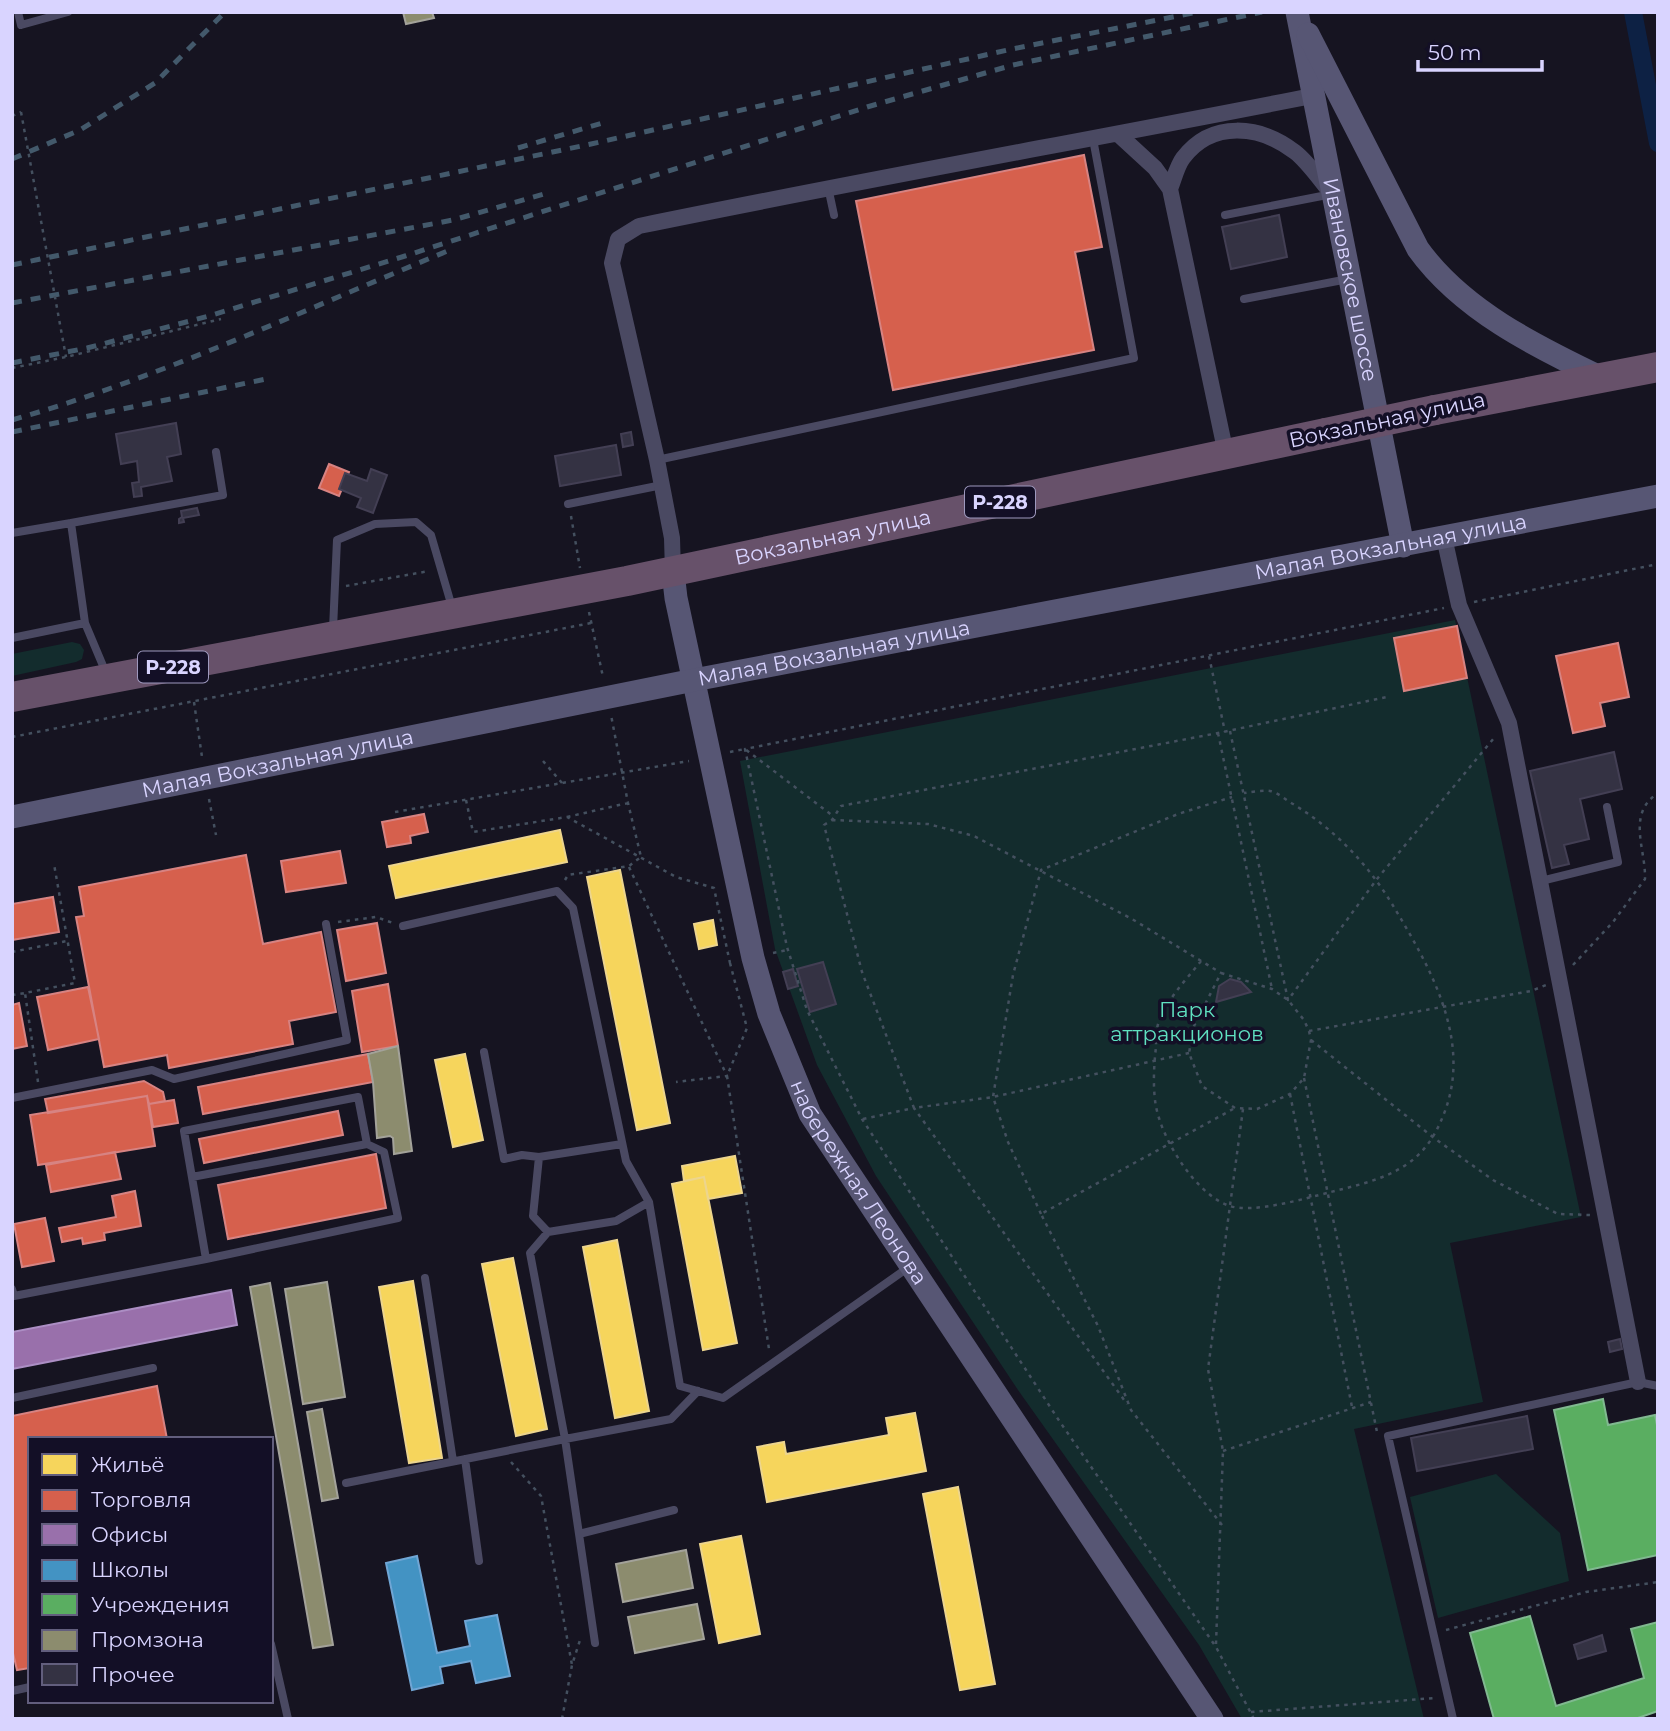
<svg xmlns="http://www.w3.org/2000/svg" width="1670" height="1731" font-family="Montserrat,sans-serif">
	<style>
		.green { fill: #132c2d }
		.homes { fill: #f6d55c; stroke: #edd58d; stroke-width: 2 }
		.shops { fill: #d6604d; stroke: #d78382; stroke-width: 2 }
		.offices { fill: #9970ab; stroke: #ac8ec4; stroke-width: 2 }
		.schools { fill: #4393c3; stroke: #70a6d5; stroke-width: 2 }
		.public { fill: #5aae61; stroke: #80b990; stroke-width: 2 }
		.industry { fill: #8c8c6e; stroke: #a3a29a; stroke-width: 2 }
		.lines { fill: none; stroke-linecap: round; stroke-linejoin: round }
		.canal { stroke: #0d2144; stroke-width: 18 }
		.building { fill: #343243; stroke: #433f54; stroke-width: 2 }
		.path { stroke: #44505f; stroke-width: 2.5; stroke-dasharray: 3.5 5; stroke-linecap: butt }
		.lane { stroke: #4a4962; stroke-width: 8 }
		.street { stroke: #4a4962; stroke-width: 16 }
		.secondary { stroke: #575674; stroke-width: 23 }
		.highway { stroke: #67516a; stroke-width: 30 }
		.rail { stroke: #43596b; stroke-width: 5; stroke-dasharray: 10 9; stroke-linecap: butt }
		.path-bridge { stroke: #44505f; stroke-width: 2.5; stroke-dasharray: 3.5 5; stroke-linecap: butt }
		.highway-bridge { stroke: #67516a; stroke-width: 30 }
		.labels { text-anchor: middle; stroke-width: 7; stroke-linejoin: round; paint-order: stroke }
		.shield { fill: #130f26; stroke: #9e99be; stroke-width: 2 }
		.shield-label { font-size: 19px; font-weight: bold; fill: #d9d4ff }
		.street-label { font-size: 21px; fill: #d9d4ff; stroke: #130f26 }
		.park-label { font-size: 21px; fill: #5fe0c0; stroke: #130f26 }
	</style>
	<rect width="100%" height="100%" fill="#161421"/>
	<path class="green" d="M1455,620L1581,1217L1450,1243L1483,1402L1354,1429L1424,1719H1242L1199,1645L1018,1390L876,1176L817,1065L775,949L740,761Z
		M72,642L80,644L84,650L82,659L76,662L12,676V654Z
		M1496,1474L1560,1533L1569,1581L1438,1618L1410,1497Z"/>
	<path class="homes" d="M560,830L567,862L396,898L389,866Z
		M620,870L670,1123L637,1130L587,877Z
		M713,920L717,945L699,949L694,924Z
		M465,1054L483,1140L453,1147L435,1060Z
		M735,1156L742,1193L708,1199L704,1177L684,1181L682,1166Z
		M704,1177L737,1343L703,1350L672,1184Z
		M617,1240L649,1411L615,1418L583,1247Z
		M513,1258L547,1429L516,1436L482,1264Z
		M413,1281L442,1458L409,1463L379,1287Z
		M915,1413L926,1471L767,1502L757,1447L784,1442L786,1454L889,1435L886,1418Z
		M958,1487L995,1684L960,1690L923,1494Z
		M741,1536L760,1634L719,1643L700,1544Z"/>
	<path class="shops" d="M1084,155L1102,247L1075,252L1094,350L893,390L856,201Z
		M329,464L349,472L339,496L319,488Z
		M1457,626L1467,678L1404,691L1394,638Z
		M1618,643L1629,697L1600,703L1605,726L1573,733L1556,656Z
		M424,814L428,832L410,836L411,843L387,847L382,822Z
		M340,851L346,883L286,892L281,861Z
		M246,855L263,944L321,932L336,1012L289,1021L293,1044L169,1068L167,1055L104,1067L76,917L84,916L79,887Z
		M53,897L59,932L12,940V904Z
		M377,923L386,973L346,981L337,930Z
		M388,984L398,1046L362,1052L352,991Z
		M88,987L99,1039L48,1050L37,997Z
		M19,1003L27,1046L12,1049V1005Z
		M368,1054L373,1082L203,1114L198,1087Z
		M144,1081L163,1092L165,1101L149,1104L147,1096L48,1113L45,1099Z
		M147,1096L155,1146L38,1165L30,1115Z
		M174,1100L178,1123L153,1127L149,1104Z
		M338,1111L343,1135L204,1163L199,1139Z
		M115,1152L121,1179L51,1192L46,1165Z
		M376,1154L386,1208L228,1239L218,1185Z
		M135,1191L141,1226L104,1233L105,1240L83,1244L82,1238L62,1242L59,1228L116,1217L112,1196Z
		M45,1218L54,1261L22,1267L14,1224Z
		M157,1386L167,1439H30V1668L17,1670L12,1649V1416Z"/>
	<path class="offices" d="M231,1290L237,1325L12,1369V1332Z"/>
	<path class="schools" d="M417,1556L437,1653L470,1646L465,1621L497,1615L510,1676L476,1683L471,1661L440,1667L443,1683L412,1690L386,1563Z"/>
	<path class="public" d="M1603,1399L1608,1425L1655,1415L1658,1430V1555L1588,1570L1554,1410Z
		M1530,1616L1556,1706L1644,1678L1631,1629L1658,1622V1711L1635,1719H1494L1470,1633Z"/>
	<path class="industry" d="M403,12H432L434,18L406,24Z
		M398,1046L412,1151L394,1154L393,1138L390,1136L377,1138L373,1082L368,1054Z
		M327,1282L345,1397L303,1404L285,1289Z
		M270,1283L333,1645L313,1648L250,1287Z
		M322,1409L338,1498L322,1501L307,1412Z
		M686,1550L693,1588L623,1602L616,1564Z
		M697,1604L704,1639L635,1653L628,1617Z"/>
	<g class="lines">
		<path class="canal" d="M1633,12L1658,143"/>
	</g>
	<path class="building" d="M1279,215L1287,257L1231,269L1222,227Z
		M176,423L181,454L167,457L172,481L141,487L142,496L134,497L132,483L139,482L137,461L121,464L116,434Z
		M631,432L633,445L623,447L621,434Z
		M616,445L621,475L560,486L555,456Z
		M371,469L387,475L373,513L357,507L361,498L339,489L345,473L367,481Z
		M197,508L199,515L183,518L184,522L179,523V519L182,517L181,511Z
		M1614,752L1622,789L1580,799L1589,839L1564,845L1569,864L1552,868L1530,771Z
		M823,962L836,1004L810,1012L797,969Z
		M793,969L798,986L788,989L783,972Z
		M1230,979L1241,982L1251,992L1216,1002L1219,986Z
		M1620,1339L1622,1349L1610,1352L1608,1342Z
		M1527,1416L1533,1449L1417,1471L1411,1438Z
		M1602,1635L1606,1651L1578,1659L1574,1645Z"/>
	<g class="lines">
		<path class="path" d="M12,116L21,112
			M12,368L66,357L221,319
			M571,516L580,568
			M346,586L429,571
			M1474,602L1658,564
			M589,612L603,677
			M1209,656L1225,732
			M194,702L202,757
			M1230,731L1288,1000L1377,879L1494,738
			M1218,733L1272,989
			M12,737L591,623
			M730,752L745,749L833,816
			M543,761L562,783
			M209,799L216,835
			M466,800L473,832L567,817L676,877L714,888L730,963L735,962
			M395,812L689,761
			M567,817L628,803
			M832,820L928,824L974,836L1132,919L1221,973
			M629,867L727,1076L676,1082
			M565,880L568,875L629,866L641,857L628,803L611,715
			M338,922L376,917L393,923
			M12,952L67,941
			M773,953L787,950
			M1201,961C1186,980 1168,998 1159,1021C1156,1029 1156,1039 1156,1047C1154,1064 1153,1083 1155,1100C1159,1136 1194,1192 1227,1205C1251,1215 1306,1198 1331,1192C1358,1185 1387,1179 1410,1162C1426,1150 1436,1134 1443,1116C1474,1042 1430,967 1392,904C1367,863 1334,829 1293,804C1286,800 1277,792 1270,791C1262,790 1252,792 1244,793
			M730,963L747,1028L727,1076L769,1349
			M1573,965L1613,922L1645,879C1646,849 1626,814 1658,793
			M1221,973L1272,989L1288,1000L1304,1020L1309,1031L1311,1040L1304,1078L1290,1094L1257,1109L1235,1108L1202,1086L1189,1053L1194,1026Z
			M12,995L25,993
			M1309,1031L1531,991L1546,985
			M1311,1040L1434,1138L1493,1180L1558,1214L1590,1215
			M1189,1053L993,1097L914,1108L862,972L824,825L832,820L841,806L1218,733L1387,697
			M1304,1078L1377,1432
			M38,1082L25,993L75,983L54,864
			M1290,1094L1352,1407
			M863,1119L914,1108L1127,1404
			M1041,1214L1008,1142L993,1097L1013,975L1041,870L1178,814L1232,797
			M1223,1451L1371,1402
			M511,1462L541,1496L572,1665
			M1222,1525L1131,1410L1098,1326L1041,1214L1235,1108
			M1446,1630L1586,1592L1658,1582
			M1216,1644L1223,1451L1208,1369L1243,1109
			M1251,1712L1435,1698
			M562,1719L572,1665L581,1637
			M1254,1719L1216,1647L1060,1422L862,1119L807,1010L787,947L745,749L1444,608"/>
		<path class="lane" d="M18,12L21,25L68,12
			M828,187L834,215
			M1225,215L1332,194
			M1244,299L1348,279
			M657,460L1134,358L1093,139
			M568,504L662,485
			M12,533L71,523
			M85,623L71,523L223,495L216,452
			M333,629L337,540L375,524L416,522L431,535L452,607
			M12,638L85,623L106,673
			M1541,881L1618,862L1607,807
			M403,926L557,891L573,908L626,1161L649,1202L680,1386L723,1398L909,1267
			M484,1052L504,1159L522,1155L539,1157
			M12,1098L152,1070L174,1079L347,1040L326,924
			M192,1177L367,1144
			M649,1202L616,1221L548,1232L530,1253L565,1439L671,1419L698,1391
			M548,1232L533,1216L539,1157L622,1144
			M425,1278L453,1461
			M12,1289L14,1296L206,1259L398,1218L384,1152L367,1144L358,1097L184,1131L206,1259
			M12,1398L153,1368
			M465,1459L479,1561
			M346,1483L565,1439L579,1534L674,1510
			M579,1534L595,1643
			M271,1644L288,1719
			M12,1691L30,1687
			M1453,1719L1388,1436L1638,1382L1658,1386"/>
		<path class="street" d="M1118,134L1155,168L1170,189L1226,454
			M1170,189C1174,179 1177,166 1183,158C1212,120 1260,125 1295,152C1308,162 1320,180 1331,193
			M1444,537L1459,605L1509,723L1638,1382
			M673,572L672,538L657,460L612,263L618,239L639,226C863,180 1088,140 1312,96"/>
		<g class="secondary">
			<path id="s1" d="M1297,12L1403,546"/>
			<path d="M1308,34L1418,249C1462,310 1535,346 1602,378"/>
			<path id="s2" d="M673,572L676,598L753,958L769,1014L810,1114L1212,1719"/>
			<path id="s3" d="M12,817L694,680L1658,496"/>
		</g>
		<g class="highway">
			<path d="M1435,410L1658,367"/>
			<path id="s4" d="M12,697L627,581L1326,433"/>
		</g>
		<path class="rail" d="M518,148L609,121
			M12,159L80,130L155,83L225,12
			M12,265L591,144L1012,49L1198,12
			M12,303L453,220L544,194
			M12,363L87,348L209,316L405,256L867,107L1013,65L1262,12
			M12,420C162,377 306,309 450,250
			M12,432L271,378"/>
		<path class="path-bridge" d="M21,112L66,357"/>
		<path class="highway-bridge" d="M1326,433L1435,410"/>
	</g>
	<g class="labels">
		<g class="shield">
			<rect x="965" y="486.5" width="70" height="31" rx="5"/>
			<rect x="138" y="651.5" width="70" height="31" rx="5"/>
		</g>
		<g class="shield-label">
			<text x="1000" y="509">Р-228</text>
			<text x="173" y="674">Р-228</text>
		</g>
		<g class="street-label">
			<text dy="7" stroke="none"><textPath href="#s1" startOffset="273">Ивановское шоссе</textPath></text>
			<text transform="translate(1387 420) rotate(-12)" y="7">Вокзальная улица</text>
			<text dy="7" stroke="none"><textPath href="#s4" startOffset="836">Вокзальная улица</textPath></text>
			<text dy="7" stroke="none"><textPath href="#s3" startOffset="1405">Малая Вокзальная улица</textPath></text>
			<text dy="7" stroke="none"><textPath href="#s3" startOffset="838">Малая Вокзальная улица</textPath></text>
			<text dy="7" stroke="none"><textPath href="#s3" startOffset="271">Малая Вокзальная улица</textPath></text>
			<text dy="7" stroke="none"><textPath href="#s2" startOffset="644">набережная Леонова</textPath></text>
		</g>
		<g class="park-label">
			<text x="1187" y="1017">Парк<tspan x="1187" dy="24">аттракционов</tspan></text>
		</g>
	</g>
	<rect width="1670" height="1731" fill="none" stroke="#d9d4ff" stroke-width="28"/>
	<rect x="28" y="1437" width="245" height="266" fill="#130f26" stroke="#625e7d" stroke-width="2"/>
	<rect x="42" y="1454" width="35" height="21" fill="#f6d55c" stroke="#625e7d" stroke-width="2"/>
	<text x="91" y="1472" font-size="21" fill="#d9d4ff">Жильё</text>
	<rect x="42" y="1490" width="35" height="21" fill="#d6604d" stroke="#625e7d" stroke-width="2"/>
	<text x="91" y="1507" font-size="21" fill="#d9d4ff">Торговля</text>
	<rect x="42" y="1524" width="35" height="21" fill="#9970ab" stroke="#625e7d" stroke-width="2"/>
	<text x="91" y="1542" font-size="21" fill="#d9d4ff">Офисы</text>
	<rect x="42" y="1560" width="35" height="21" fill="#4393c3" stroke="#625e7d" stroke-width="2"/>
	<text x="91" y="1577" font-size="21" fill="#d9d4ff">Школы</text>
	<rect x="42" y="1594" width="35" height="21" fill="#5aae61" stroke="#625e7d" stroke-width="2"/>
	<text x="91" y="1612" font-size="21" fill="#d9d4ff">Учреждения</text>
	<rect x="42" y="1630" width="35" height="21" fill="#8c8c6e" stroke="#625e7d" stroke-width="2"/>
	<text x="91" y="1647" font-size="21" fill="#d9d4ff">Промзона</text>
	<rect x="42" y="1664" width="35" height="21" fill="#343243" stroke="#625e7d" stroke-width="2"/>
	<text x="91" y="1682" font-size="21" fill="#d9d4ff">Прочее</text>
	<path d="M1418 60v10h124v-10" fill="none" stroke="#d9d4ff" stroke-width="3.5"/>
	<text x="1428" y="60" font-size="21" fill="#d9d4ff" stroke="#130f26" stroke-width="5" paint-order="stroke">50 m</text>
</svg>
